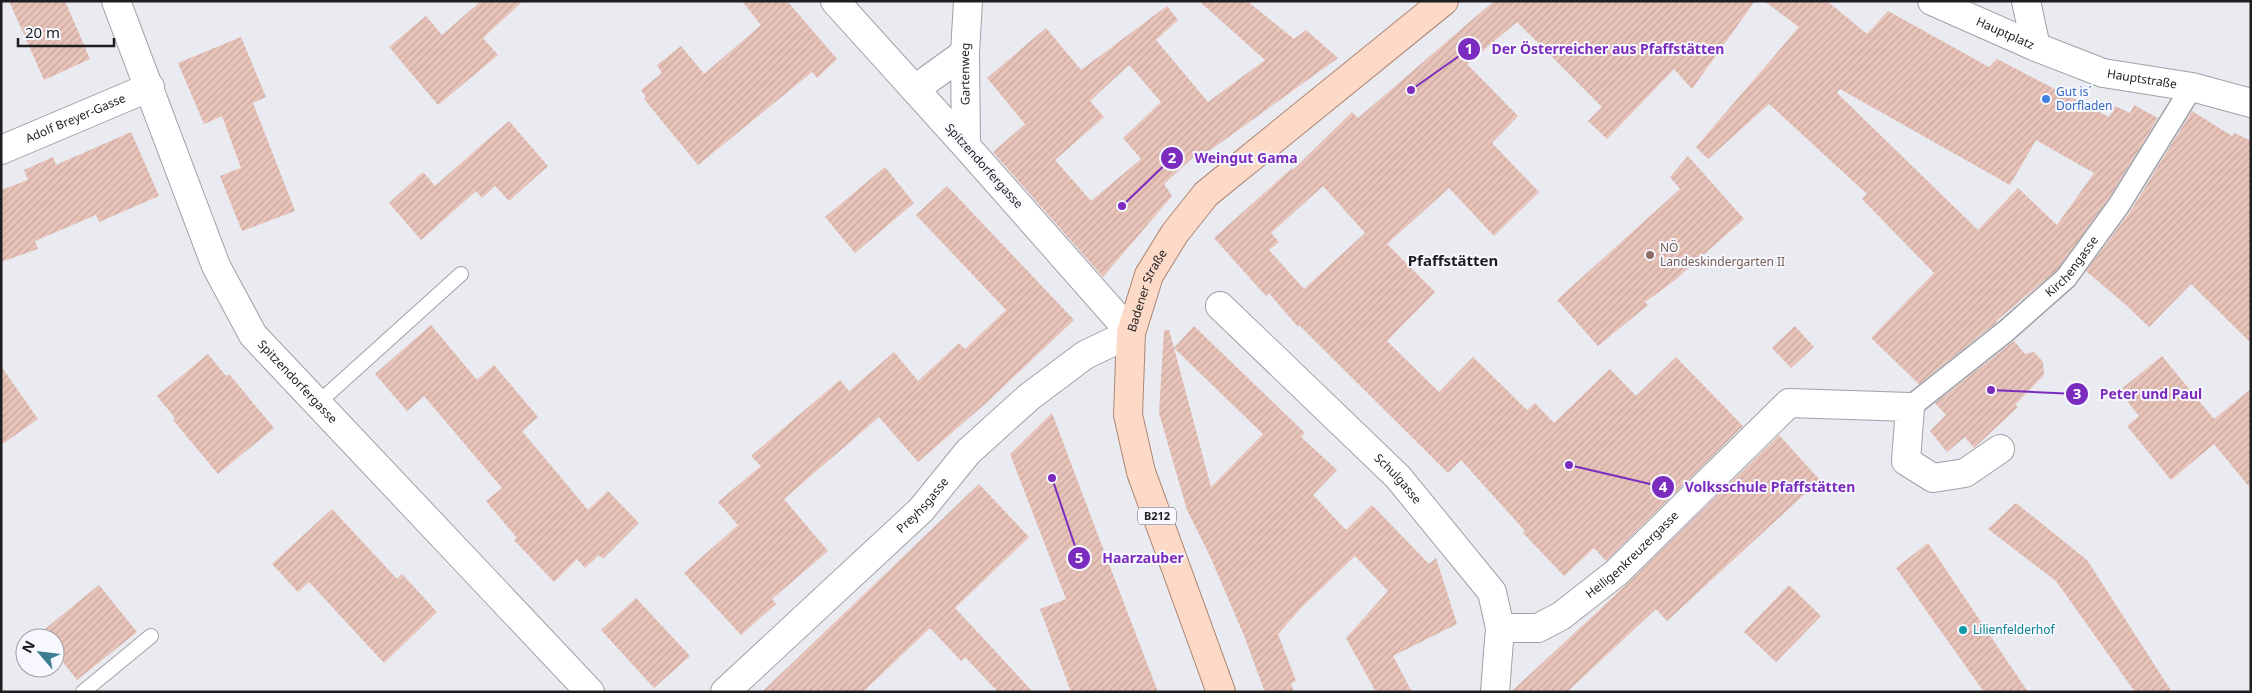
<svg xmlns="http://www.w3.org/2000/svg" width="2252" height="693" font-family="'Noto Sans',sans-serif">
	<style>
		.building { fill: url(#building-hatch); fill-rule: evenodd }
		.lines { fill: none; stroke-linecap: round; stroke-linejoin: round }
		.service-casing { stroke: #a0a1a7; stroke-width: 16 }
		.pedestrian-casing { stroke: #a0a1a7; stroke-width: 24 }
		.minor-casing { stroke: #a0a1a7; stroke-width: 30 }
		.primary-casing { stroke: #ae8774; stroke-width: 30 }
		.service { stroke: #fff; stroke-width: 14 }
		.pedestrian { stroke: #fff; stroke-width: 21 }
		.minor { stroke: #fff; stroke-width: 28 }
		.primary { stroke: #fdd9c7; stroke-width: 28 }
		.shop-dot { fill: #3f7fe0; stroke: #f7f8ff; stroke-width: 2 }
		.education-dot { fill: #8d6e63; stroke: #f7f8ff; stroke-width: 2 }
		.culture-dot { fill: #0f9aa8; stroke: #f7f8ff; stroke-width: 2 }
		.labels { text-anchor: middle; stroke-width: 4; stroke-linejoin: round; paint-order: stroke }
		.shield { fill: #f7f8ff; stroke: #5f5f64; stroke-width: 1 }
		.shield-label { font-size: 11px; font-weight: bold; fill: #1e1e21 }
		.street-label { font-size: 12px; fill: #1e1e21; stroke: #f7f8ff }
		.shop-label { font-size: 12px; fill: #366cbe; stroke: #f7f8ff; text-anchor: start }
		.education-label { font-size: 12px; fill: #785e54; stroke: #f7f8ff; text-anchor: start }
		.culture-label { font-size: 12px; fill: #0d838f; stroke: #f7f8ff; text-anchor: start }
		.quarter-label { font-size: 15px; font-weight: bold; fill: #1e1e21; stroke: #f7f8ff }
		.leader { fill: none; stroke: #7b2cbf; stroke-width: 2 }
		.callout-dot { fill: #7b2cbf; stroke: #f7f8ff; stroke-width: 2 }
		.mark-label { font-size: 15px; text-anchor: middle; font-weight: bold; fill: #fff }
		.callout-label { font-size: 14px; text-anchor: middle; font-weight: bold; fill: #7b2cbf; stroke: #f7f8ff; stroke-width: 4; stroke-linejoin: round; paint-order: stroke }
	</style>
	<defs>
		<pattern id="building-hatch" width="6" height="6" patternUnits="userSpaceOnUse" patternTransform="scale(1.25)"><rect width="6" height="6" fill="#e8c3b9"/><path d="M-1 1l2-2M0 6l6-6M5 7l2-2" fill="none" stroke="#c7a79f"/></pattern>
	</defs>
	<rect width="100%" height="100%" fill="#eaeaf1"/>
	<path class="building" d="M9,1H65L90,59L44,80Z
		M481,1H523L483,38L498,55L438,105L389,47L426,16L442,35Z
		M742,1H787L837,59L817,78L812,72L698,165L644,99L646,97L641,90L662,73L657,65L681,46L704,74L761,25Z
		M1199,1H1247L1294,39L1306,30L1338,58L1205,154L1201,150L1164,184L1172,196L1103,277L993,152L1025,124L987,78L1046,28L1081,70L1167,6L1178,20L1156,40L1208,102L1265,60ZM1129,65L1161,102L1123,138L1141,159L1091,201L1055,160L1104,117L1090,101Z
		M1494,1H1755L1692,89L1674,69L1607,139L1588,121L1602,107L1517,22L1467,64L1518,116L1492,143L1539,192L1494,236L1449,188L1387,244L1435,292L1387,341L1439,392L1473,357L1527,410L1535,403L1554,423L1610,369L1636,396L1676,357L1743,426L1606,561L1594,548L1564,576L1523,533L1525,531L1461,460L1448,473L1299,325L1298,327L1269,293L1266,296L1214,238L1292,168L1293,170L1352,112L1358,118ZM1323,186L1365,233L1304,289L1269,250L1279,242L1271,233Z
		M1764,1H1827L1867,34L1888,11L1989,67L1997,59L2109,117L2115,106L2130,113L2134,105L2158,118L2109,198L2057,270L1996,321L1997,322L1919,384L1871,338L1934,273L1862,199L1867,194L1769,104L1708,159L1696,147L1799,27ZM1840,89L2010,185L2036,140L2094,173L2057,225L2018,188L1978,230L1837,93Z
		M241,37L266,97L253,103L295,211L242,231L220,176L241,168L222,116L204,124L178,63Z
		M2192,111L2232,136L2235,133L2251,141V343L2191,284L2149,327L2126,305L2086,271L2130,212Z
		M509,121L548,166L509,201L495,186L482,198L476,191L421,240L389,203L423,172L435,186Z
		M131,132L159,196L99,222L96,215L35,241L38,249L1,262V190L28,180L24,170L53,157L56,165Z
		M1688,156L1744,219L1674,281L1645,302L1648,305L1598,346L1557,300L1680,189L1670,177Z
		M885,167L914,203L855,253L825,217Z
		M947,186L1074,320L985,404L918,462L879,417L784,499L828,551L772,599L776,604L741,635L684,573L738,525L718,502L761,466L751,456L840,380L849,391L894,352L918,381L959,343L965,349L1006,310L916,215Z
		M431,325L477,380L494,365L538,417L522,431L588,510L608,491L639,523L603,559L599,555L585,568L577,559L554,582L514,540L517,538L486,501L502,488L424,396L407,411L375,374Z
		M1194,326L1305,433L1301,437L1337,470L1313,495L1346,530L1372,505L1429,564L1436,558L1457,624L1393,656L1412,692H1376L1346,638L1388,591L1355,556L1302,607L1278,634L1296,681L1291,684L1294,692H1265L1243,633L1209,554L1187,510L1159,413L1164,330H1169L1174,348ZM1174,348L1263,434L1211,487Z
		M1795,326L1814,347L1791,368L1772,348Z
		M2014,341L2025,354L2034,352L2043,362L2044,375L2015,405L2018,407L1974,448L1965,437L1947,452L1930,431L1946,415L1935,403Z
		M208,354L226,376L229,374L274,428L218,474L173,420L175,418L157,396Z
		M2162,356L2214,419L2251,389V489L2214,444L2171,480L2127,426L2139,416L2119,391Z
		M1,366L38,419L1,445Z
		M1052,413L1107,559L1158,692H1071L1040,609L1066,599L1010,454Z
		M1779,435L1820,480L1667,621L1656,609L1567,692H1511L1627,584Z
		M979,484L1029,537L955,608L1033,692H998L965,657L961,661L930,628L863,692H762Z
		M2016,503L2087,560L2172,692H2135L2056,581L1988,529Z
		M332,509L397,579L402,574L437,612L384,663L309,582L298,592L272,564Z
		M1928,543L2028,692H1984L1896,568Z
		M99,585L137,632L77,680L55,652V638H44L40,633Z
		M1789,585L1821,616L1776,662L1744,632Z
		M636,598L690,656L654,688L601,630Z"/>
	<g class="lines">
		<g class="service-casing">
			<path id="service" d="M318,403L461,274
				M83,692L151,636"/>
		</g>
		<g class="pedestrian-casing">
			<g id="pedestrian">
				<path id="s1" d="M1910,407L2006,331L2066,278L2119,205L2192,87"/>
			</g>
		</g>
		<g class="minor-casing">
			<g id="minor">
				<path id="s2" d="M116,1L216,266L253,335L590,692"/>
				<path id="s3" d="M1932,1L2036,47L2103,73L2192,87L2251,103"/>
				<path d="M2026,1L2036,47"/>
				<path d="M915,89L965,53"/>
				<path id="s4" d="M966,146L965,53L968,1"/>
				<path id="s5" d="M1,150L150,87"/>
				<path id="s6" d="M1220,306L1398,477L1492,592L1500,628L1495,692"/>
				<path id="s7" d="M1500,628H1538L1561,616L1616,573L1789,403L1910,407L1906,461L1933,478L1965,473L2000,449"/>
				<path id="s8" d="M725,692L921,510L968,452L1029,397L1085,355L1131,333L966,146L835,1"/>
			</g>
		</g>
		<g class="primary-casing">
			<g id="primary">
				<path id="s9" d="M1221,692L1141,472L1128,415L1131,333L1149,275L1175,233L1206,194L1444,1"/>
			</g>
		</g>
		<use href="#service" class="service"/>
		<use href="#pedestrian" class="pedestrian"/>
		<use href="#minor" class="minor"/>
		<use href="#primary" class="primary"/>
	</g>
	<circle class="shop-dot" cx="2046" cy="99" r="5"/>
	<circle class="education-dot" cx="1650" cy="255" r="5"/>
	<circle class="culture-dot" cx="1963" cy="630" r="5"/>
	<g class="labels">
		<rect class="shield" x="1138" y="507.5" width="38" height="17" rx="4"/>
		<g class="shield-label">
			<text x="1157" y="520">B212</text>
		</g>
		<g class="street-label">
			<text dy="4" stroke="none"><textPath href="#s3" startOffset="80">Hauptplatz</textPath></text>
			<text dy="4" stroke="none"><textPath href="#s4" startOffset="72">Gartenweg</textPath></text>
			<text dy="4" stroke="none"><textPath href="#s3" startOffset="225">Hauptstraße</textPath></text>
			<text dy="4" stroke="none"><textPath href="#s5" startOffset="81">Adolf Breyer-Gasse</textPath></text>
			<text transform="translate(984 166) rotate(48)" y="4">Spitzendorfergasse</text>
			<text dy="4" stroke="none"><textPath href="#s1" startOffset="215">Kirchengasse</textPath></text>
			<text dy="4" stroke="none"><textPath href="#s9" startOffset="420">Badener Straße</textPath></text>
			<text dy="4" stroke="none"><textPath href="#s2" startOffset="426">Spitzendorfergasse</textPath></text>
			<text dy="4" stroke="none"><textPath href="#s6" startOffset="248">Schulgasse</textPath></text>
			<text dy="4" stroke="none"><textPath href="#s8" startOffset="272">Preyhsgasse</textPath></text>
			<text dy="4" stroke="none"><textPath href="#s7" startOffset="158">Heiligenkreuzergasse</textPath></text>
		</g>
		<g class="shop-label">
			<text x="2056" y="96">Gut is´<tspan x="2056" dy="14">Dorfladen</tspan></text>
		</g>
		<g class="education-label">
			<text x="1660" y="252">NÖ<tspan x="1660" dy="14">Landeskindergarten II</tspan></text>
		</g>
		<g class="culture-label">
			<text x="1973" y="634">Lilienfelderhof</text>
		</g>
		<g class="quarter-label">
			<text x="1453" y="266">Pfaffstätten</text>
		</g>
	</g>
	<path class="leader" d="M1411 90L1469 49M1122 206L1172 158M1991 390L2077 394M1569 465L1663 487M1052 478L1079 558"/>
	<g class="callout-dot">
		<circle cx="1411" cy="90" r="5"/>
		<circle cx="1122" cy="206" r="5"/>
		<circle cx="1991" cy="390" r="5"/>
		<circle cx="1569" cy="465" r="5"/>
		<circle cx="1052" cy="478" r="5"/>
		<circle cx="1469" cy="49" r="12"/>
		<circle cx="1172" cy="158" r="12"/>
		<circle cx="2077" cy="394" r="12"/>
		<circle cx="1663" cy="487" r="12"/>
		<circle cx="1079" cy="558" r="12"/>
	</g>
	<g class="mark-label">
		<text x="1469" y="54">1</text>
		<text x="1172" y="163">2</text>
		<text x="2077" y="399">3</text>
		<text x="1663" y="492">4</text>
		<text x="1079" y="563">5</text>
	</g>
	<g class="callout-label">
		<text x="1608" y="54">Der Österreicher aus Pfaffstätten</text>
		<text x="1246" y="163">Weingut Gama</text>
		<text x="2151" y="399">Peter und Paul</text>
		<text x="1770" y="492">Volksschule Pfaffstätten</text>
		<text x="1143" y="563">Haarzauber</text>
	</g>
	<rect width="2252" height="693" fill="none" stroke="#1e1e21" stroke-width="5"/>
	<g transform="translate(40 653) rotate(298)"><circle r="24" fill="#f7f8ff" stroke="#a0a1a6"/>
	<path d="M0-4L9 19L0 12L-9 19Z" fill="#3d7d90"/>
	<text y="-8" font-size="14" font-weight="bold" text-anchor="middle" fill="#1e1e21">N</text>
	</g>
	<path d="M18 38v8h96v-8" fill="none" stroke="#1e1e21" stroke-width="2.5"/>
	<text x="25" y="38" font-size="15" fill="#1e1e21" stroke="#f7f8ff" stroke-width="4" paint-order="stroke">20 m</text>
</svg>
